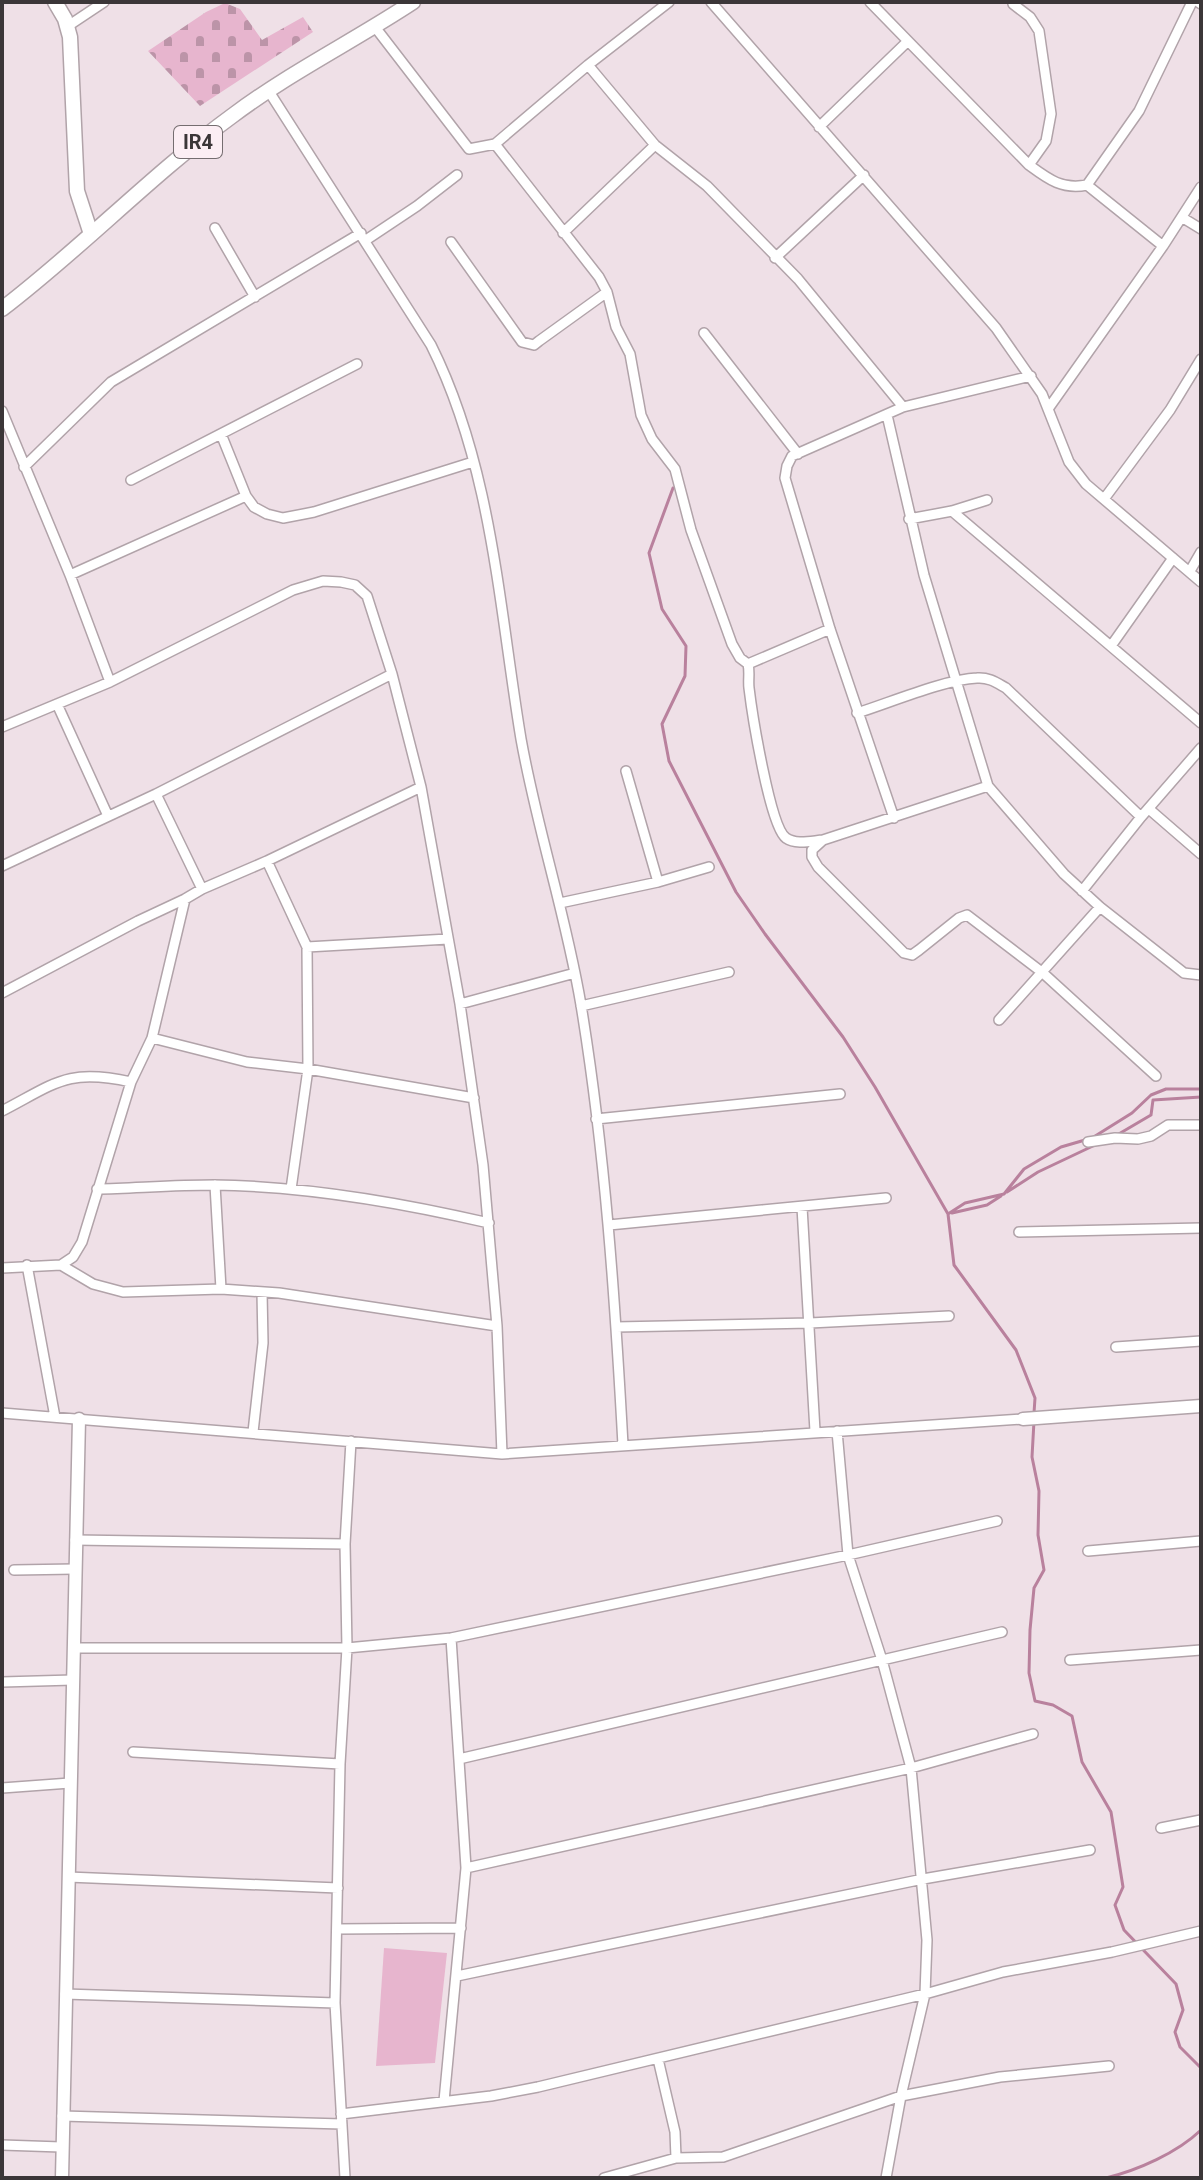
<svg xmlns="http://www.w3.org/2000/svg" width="1203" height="2180" font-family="Roboto,sans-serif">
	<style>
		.cemetery { fill: url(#cemetery-stones) }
		.pitch { fill: #e7b5ce }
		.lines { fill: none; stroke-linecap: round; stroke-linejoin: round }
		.stream { stroke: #b9819d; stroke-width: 3 }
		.minor-casing { stroke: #b1a3a9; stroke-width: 12 }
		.tertiary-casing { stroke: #b1a3a9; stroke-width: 15 }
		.secondary-casing { stroke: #b1a3a9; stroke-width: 17 }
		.primary-casing { stroke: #b1a3a9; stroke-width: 17 }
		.minor { stroke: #fff; stroke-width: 9 }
		.tertiary { stroke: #fff; stroke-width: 12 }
		.secondary { stroke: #fff; stroke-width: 14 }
		.primary { stroke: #fff; stroke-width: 14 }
		.labels { text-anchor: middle; stroke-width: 8; stroke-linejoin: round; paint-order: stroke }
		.shield { fill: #fceef4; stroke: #756d70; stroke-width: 2 }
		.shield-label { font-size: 20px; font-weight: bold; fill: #3b3638 }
	</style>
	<defs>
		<pattern id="cemetery-stones" width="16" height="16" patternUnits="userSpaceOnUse" patternTransform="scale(2)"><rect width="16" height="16" fill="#e7b5ce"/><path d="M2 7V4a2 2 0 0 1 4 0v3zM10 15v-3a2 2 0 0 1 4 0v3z" fill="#bc94a8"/></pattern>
	</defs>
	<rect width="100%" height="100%" fill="#efe0e7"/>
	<path class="cemetery" d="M225,3L240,9L262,40L303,17L313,32L200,106L148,51L206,12Z"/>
	<path class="pitch" d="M384,1948L447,1953L435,2063L376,2066Z"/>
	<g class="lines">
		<path class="stream" d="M673,488L649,553L662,609L686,646L685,676L662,724L669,761L736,892L765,934L843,1037L875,1087L948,1214L954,1265L1016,1350L1035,1398L1034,1413
			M1117,1135L1151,1115L1153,1100L1201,1097
			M1092,1138L1132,1113L1151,1095L1166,1089H1201
			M1007,1192L1038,1172L1095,1145
			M952,1213L987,1205L1001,1196
			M948,1214L965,1203L1004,1194L1024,1169L1061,1147L1085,1140
			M1034,1421L1032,1457L1039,1491L1038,1535L1044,1570L1034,1588L1030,1630L1029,1673L1035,1701L1053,1705L1072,1716L1082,1762L1111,1812L1123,1887L1115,1905L1124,1930L1176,1984L1183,2010L1175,2032L1180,2047L1201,2068
			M1106,2178C1138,2170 1177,2153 1201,2130"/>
		<g class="minor-casing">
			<path id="minor" d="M711,2L996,328L1042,394L1069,462L1086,484L1201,582
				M870,2L1029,165C1048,179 1062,190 1087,185L1139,111L1192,2
				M1198,2L1201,4
				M1013,4L1030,17L1039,31L1051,114L1046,141L1029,165
				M68,26L104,2
				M375,27L469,149L495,144L588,65L669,2
				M588,65L655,145L707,186L798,279L903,407
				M268,90L431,345C492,467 499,607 521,739C537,829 566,915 581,1005C605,1151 615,1298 623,1445
				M819,127L908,41
				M495,144L599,277L607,292L616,327L630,354L641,415L652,439L675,469L691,530L732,644L740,658L748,664
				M1087,185L1163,246
				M1183,218L1201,229
				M215,228L255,297
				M563,233L655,145
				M366,240L417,206L457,175
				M451,242L522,342L534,345L539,341L607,292
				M775,258L864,175
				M704,333L798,454
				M1048,409L1163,246L1201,187
				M2,411L70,575L110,682
				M887,415L924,575L988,786L1064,874L1100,907L1184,973L1201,975
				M221,434L246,496L254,507L267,514L283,518L314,512L473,462
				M24,467L111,382L361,233
				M131,480L357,364
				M1104,499L1170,410L1201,359
				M952,511L1201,723
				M909,519L952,511L987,500
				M1190,571L1201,552
				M70,575L246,496
				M830,629L748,664C750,672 748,680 749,688C752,713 770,827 786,838C796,845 811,841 823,840L988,786
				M1111,646L1173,558
				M57,704L108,816
				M857,713C889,703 946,679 977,678C989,677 997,683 1006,688L1141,817
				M2,727L110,682L293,590L323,581L341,582L355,585L367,596L392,674L421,787L460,1004L483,1165L497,1326L502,1454
				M626,771L658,882
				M156,794L202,889
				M1149,809L1201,854
				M894,818L830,629L785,478L787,466L792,456L903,407L1031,376
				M823,840L812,850V857L818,867L904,953L912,955L919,950L959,918L967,915L1043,973L1156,1076
				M267,861L307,947L308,1069L291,1189
				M2,866L156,794L392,674
				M1082,891L1141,817L1201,748
				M560,903L658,882L709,867
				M307,947L448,939
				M2,993L138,921L185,899
				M460,1004L575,973
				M581,1006L729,972
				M999,1020L1100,907
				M152,1038L247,1062L308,1069L474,1098
				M2,1111C56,1083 67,1068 131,1082
				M596,1119L840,1094
				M1088,1142L1115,1138L1138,1139L1151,1136L1168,1125H1201
				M215,1185L221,1289
				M97,1189C136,1188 175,1185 214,1185C307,1186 399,1202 489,1223
				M802,1207L815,1431
				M609,1225L886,1198
				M1019,1232L1201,1228
				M27,1265L55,1417
				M61,1265L93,1284L123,1292L221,1289L279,1293L497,1326
				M2,1268L61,1265L73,1257L82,1242L131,1082L152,1038L185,899L202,889L267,861L421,787
				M616,1327L810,1323L949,1316
				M1116,1347L1201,1341
				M2,1413L502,1454L1023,1419
				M837,1431L848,1555L882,1660L911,1768L927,1940L925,1994L901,2096L886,2178
				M253,1432L263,1343L262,1292
				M75,1540L345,1544
				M1088,1551L1201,1541
				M14,1570L75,1569
				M73,1648H347L451,1638L848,1555L997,1521
				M1070,1660L1201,1650
				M2,1682L73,1680
				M133,1752L340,1764
				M459,1759L1002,1632
				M2,1788L70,1783
				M1161,1828L1201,1820
				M466,1868L911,1768L1033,1734
				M68,1877L338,1888
				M337,1929L461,1928
				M457,1976L923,1879L1090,1850
				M65,1994L335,2003
				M658,2059L675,2132L676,2158L723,2157L901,2096L1000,2077L1109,2066
				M444,2101L466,1868L451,1638
				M341,2114L491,2096L538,2087L925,1994L1003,1972L1112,1952L1201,1931
				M62,2116L342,2124
				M2,2145L61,2147
				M345,2178L335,2003L340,1764L347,1648L345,1544L351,1441
				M604,2178L676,2158"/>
		</g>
		<g class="tertiary-casing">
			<path id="tertiary" d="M1023,1419L1201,1406
				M62,2178L79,1419"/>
		</g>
		<g class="secondary-casing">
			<path id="secondary" d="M55,2L65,19L70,37L77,191L91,234"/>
		</g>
		<g class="primary-casing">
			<path id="primary" d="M2,309C82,248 151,175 232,116C289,73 354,41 413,2"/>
		</g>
		<use href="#minor" class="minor"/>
		<use href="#tertiary" class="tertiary"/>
		<use href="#secondary" class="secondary"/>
		<use href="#primary" class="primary"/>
	</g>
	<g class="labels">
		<rect class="shield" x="174" y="126" width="48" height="32" rx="6"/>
		<g class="shield-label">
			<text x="198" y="149">IR4</text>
		</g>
	</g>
	<rect width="1203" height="2180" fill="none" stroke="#3b3638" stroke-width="8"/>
</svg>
